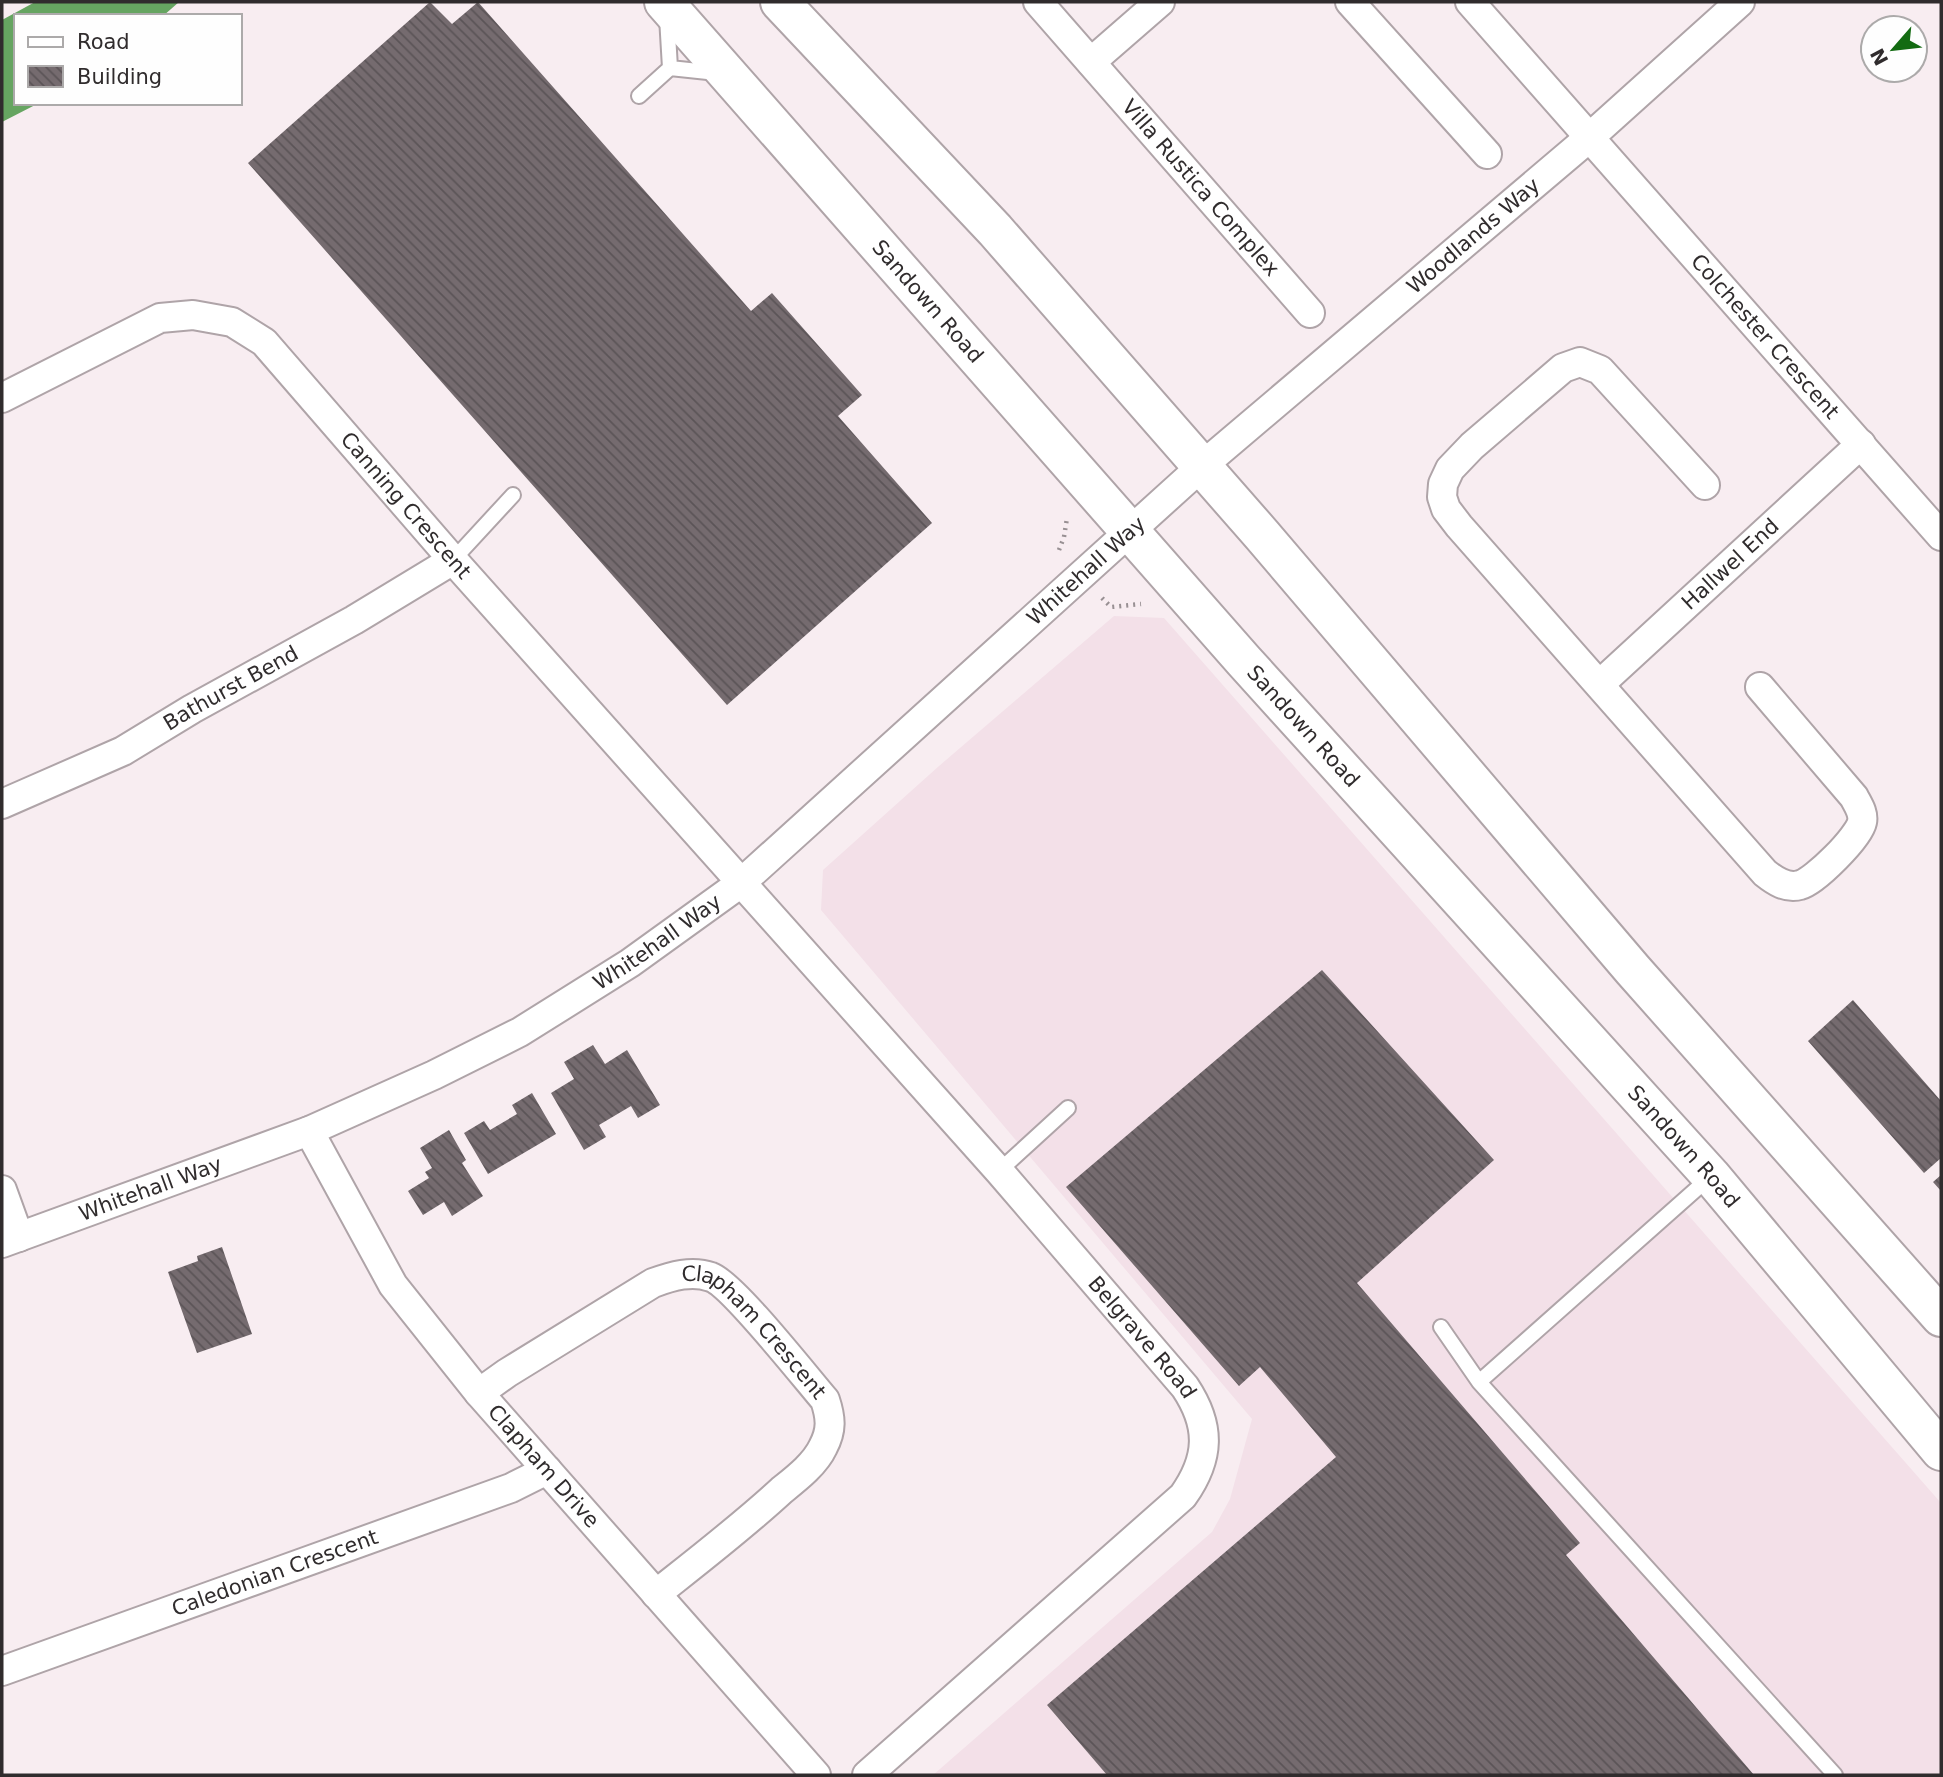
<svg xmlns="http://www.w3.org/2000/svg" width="1943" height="1777" font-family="'DejaVu Sans',sans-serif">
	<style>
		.built { fill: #f3e0e8 }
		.water { fill: #66a561 }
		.building { fill: url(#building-back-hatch) }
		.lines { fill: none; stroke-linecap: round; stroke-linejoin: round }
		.service-casing { stroke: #afa4a8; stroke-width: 18 }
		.minor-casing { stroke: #afa4a8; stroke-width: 32 }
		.secondary-casing { stroke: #afa4a8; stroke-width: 42 }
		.path { stroke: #989093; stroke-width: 4.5; stroke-dasharray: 2 5; stroke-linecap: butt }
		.service { stroke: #fff; stroke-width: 14 }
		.minor { stroke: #fff; stroke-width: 28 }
		.secondary { stroke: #fff; stroke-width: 38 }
		.labels { text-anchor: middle; stroke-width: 7; stroke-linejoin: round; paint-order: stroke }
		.street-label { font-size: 21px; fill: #302c2d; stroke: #fefefe }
	</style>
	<defs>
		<pattern id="building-back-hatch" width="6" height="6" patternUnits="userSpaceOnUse" patternTransform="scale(1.75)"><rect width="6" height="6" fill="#756b6f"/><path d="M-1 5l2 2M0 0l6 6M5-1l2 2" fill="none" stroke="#5b5457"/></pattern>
	</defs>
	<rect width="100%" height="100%" fill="#f8edf1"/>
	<path class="built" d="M1114,616L1164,618L1941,1503V1775H933L1212,1532L1230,1499L1252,1419L821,910L823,870L939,766Z"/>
	<path class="water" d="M35,2H179L163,16H16V103H39L2,122V20Z"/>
	<path class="building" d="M430,2L452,24L478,2L751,311L772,293L862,395L838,416L932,523L727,705L248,163Z
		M1322,970L1494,1160L1357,1283L1580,1543L1566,1555L1754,1775H1107L1047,1705L1336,1457L1260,1367L1239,1386L1066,1187Z
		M1853,1000L1941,1101V1158L1924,1173L1808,1041Z
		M593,1045L605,1064L627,1050L660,1105L638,1118L631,1106L599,1125L606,1137L584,1150L551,1093L574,1079L564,1062Z
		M532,1093L556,1134L488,1174L464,1133L484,1121L490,1130L517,1114L512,1105Z
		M449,1130L466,1160L462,1163L483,1196L452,1216L444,1202L423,1215L408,1191L429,1178L425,1172L432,1168L420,1148Z
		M1941,1175V1191L1933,1182Z
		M222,1247L252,1334L197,1353L168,1272L198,1261L197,1256Z"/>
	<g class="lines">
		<g class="service-casing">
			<path id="service" d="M667,17L670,68
				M639,96L670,68L717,73
				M453,560L513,495
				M999,1171L1068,1108
				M1441,1327L1479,1382L1835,1775
				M1479,1382L1710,1177"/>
		</g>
		<g class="minor-casing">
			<g id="minor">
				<path id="s1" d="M1038,2L1310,313"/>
				<path d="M1350,2L1487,154"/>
				<path id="s2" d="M1470,2L1941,536"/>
				<path d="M1091,62L1160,2"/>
				<path id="s3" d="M2,398L160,318L193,315L232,322L264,342L453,560L999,1171L1185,1387C1211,1426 1210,1458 1183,1496L867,1775"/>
				<path d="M1705,485L1600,370L1580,362L1563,368L1472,446L1450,469L1443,484L1442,497L1446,509L1459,526L1765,873C1775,881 1787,889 1800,885C1815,881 1859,837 1862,822C1864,813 1858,805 1854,797L1760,687"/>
				<path id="s4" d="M1600,684L1861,444"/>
				<path id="s5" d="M2,804L123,751L192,709L354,620L453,560"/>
				<path id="s6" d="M309,1131L393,1285L479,1393L816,1775"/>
				<path d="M2,1190L19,1237"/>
				<path id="s7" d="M2,1243L309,1131L434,1075L520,1032L630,963L741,883L1202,466L1590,137L1740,2"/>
				<path id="s8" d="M479,1393L507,1373L653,1283C672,1276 692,1270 711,1277C732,1284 806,1378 825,1400C831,1418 832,1430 823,1447C815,1464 797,1478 782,1490C742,1527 699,1560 656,1594"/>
				<path id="s9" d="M2,1671L511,1488L547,1470"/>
			</g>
		</g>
		<g class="secondary-casing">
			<g id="secondary">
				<path id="s10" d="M664,2L1244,661L1711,1176L1941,1451"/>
				<path d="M780,2L995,230L1262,535L1633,970L1941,1317"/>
			</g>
		</g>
		<path class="path" d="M1059,550L1064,537L1067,518
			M1102,598L1111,607L1141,604"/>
		<use href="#service" class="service"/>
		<use href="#minor" class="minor"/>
		<use href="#secondary" class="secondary"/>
	</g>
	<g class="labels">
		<g class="street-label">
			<text dy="7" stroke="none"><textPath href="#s1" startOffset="247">Villa Rustica Complex</textPath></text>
			<text dy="7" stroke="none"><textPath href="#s7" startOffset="1804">Woodlands Way</textPath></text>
			<text dy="7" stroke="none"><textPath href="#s10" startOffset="399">Sandown Road</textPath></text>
			<text dy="7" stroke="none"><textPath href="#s2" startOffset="446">Colchester Crescent</textPath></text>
			<text dy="7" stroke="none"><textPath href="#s3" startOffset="504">Canning Crescent</textPath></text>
			<text dy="7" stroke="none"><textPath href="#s4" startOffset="177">Hallwel End</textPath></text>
			<text dy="7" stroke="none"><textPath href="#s7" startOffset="1292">Whitehall Way</textPath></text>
			<text dy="7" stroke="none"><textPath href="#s5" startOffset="257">Bathurst Bend</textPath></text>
			<text dy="7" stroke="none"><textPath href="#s10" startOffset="966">Sandown Road</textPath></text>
			<text dy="7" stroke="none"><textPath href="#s7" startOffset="724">Whitehall Way</textPath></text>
			<text dy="7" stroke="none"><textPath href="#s10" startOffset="1533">Sandown Road</textPath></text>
			<text dy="7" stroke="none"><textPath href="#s7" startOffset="158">Whitehall Way</textPath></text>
			<text dy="7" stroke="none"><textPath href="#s3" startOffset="1615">Belgrave Road</textPath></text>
			<text dy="7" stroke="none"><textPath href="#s8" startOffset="332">Clapham Crescent</textPath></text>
			<text dy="7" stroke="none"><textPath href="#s6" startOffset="411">Clapham Drive</textPath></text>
			<text dy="7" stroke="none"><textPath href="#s9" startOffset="290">Caledonian Crescent</textPath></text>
		</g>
	</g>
	<rect width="1943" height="1777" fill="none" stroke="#302c2d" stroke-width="7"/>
	<rect x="14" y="14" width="228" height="91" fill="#fefefe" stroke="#acaaaa" stroke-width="2"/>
	<rect x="28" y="37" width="35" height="10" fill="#ffffff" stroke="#acaaaa" stroke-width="2"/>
	<text x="77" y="49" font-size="21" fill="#302c2d">Road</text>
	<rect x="28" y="66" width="35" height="21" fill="url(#building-back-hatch)" stroke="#acaaaa" stroke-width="2"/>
	<text x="77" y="84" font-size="21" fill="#302c2d">Building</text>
	<g transform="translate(1894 49) rotate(242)"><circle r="33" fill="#fefefe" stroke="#acaaaa" stroke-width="2"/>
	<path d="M0-5L12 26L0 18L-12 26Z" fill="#136b12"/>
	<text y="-10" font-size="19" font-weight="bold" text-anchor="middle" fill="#302c2d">N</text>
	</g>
</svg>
